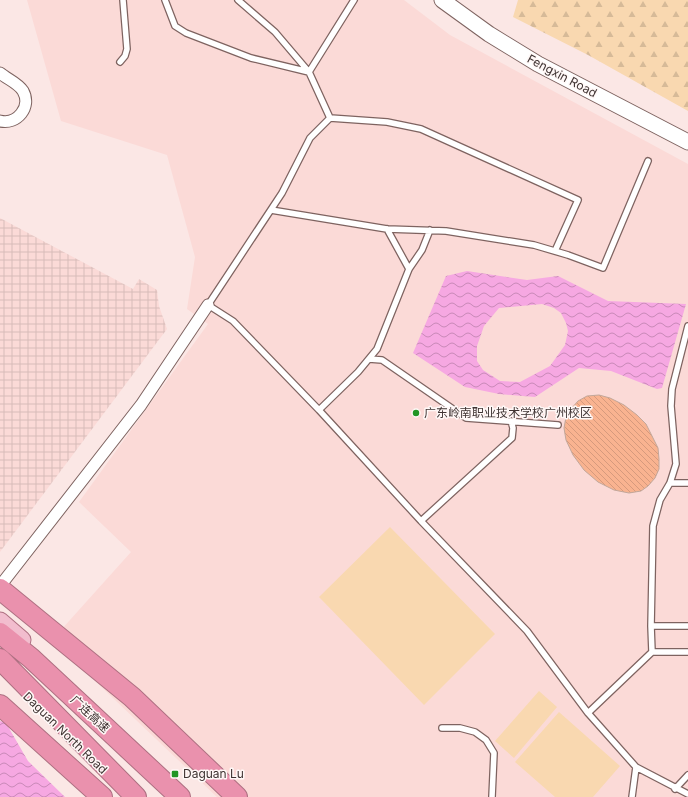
<svg xmlns="http://www.w3.org/2000/svg" width="688" height="797" font-family="Inter,'Noto Sans SC',sans-serif">
	<style>
		.built { fill: #fbdad7 }
		.industrial { fill: url(#industrial-grid) }
		.forest { fill: url(#forest-firs) }
		.garden { fill: #f9d8b0 }
		.water { fill: url(#water-waves); fill-rule: evenodd }
		.building { fill: url(#building-back-hatch); stroke: #c2a79a }
		.lines { fill: none; stroke-linecap: round; stroke-linejoin: round }
		.lane-casing { stroke: #7e6360; stroke-width: 8 }
		.street-casing { stroke: #7e6360; stroke-width: 13 }
		.secondary-casing { stroke: #7e6360; stroke-width: 17 }
		.primary-casing { stroke: #ae7082; stroke-width: 19 }
		.highway-casing { stroke: #ae7082; stroke-width: 22 }
		.lane { stroke: #fff; stroke-width: 5.5 }
		.street { stroke: #fff; stroke-width: 11 }
		.secondary { stroke: #fff; stroke-width: 15 }
		.primary { stroke: #f2bdce; stroke-width: 17 }
		.highway { stroke: #ea91ad; stroke-width: 20 }
		.poi-dot { fill: #219625; stroke: #fff8f7; stroke-width: 1.5 }
		.labels { text-anchor: middle; stroke-width: 3; stroke-linejoin: round; paint-order: stroke }
		.street-label { font-size: 12px; fill: #3f3332; stroke: #fff8f7 }
		.poi-label { font-size: 12px; fill: #3f3332; stroke: #fff8f7; text-anchor: start }
	</style>
	<defs>
		<pattern id="industrial-grid" width="8" height="8" patternUnits="userSpaceOnUse"><rect width="8" height="8" fill="#fbdad7"/><path d="M0 4h8M4 0v8" fill="none" stroke="#d8bcb9"/></pattern>
		<pattern id="forest-firs" width="22" height="20" patternUnits="userSpaceOnUse"><rect width="22" height="20" fill="#f9d8b0"/><path d="M5 1l3.5 6h-7zM16 11l3.5 6h-7z" fill="#d6ba98"/></pattern>
		<pattern id="water-waves" width="16" height="10" patternUnits="userSpaceOnUse"><rect width="16" height="10" fill="#f6a8e2"/><path d="M0 5q4-4 8 0t8 0" fill="none" stroke="#c989b8"/></pattern>
		<pattern id="building-back-hatch" width="6" height="6" patternUnits="userSpaceOnUse"><rect width="6" height="6" fill="#f9b390"/><path d="M-1 5l2 2M0 0l6 6M5-1l2 2" fill="none" stroke="#d69a7d"/></pattern>
	</defs>
	<rect width="100%" height="100%" fill="#fbe7e5"/>
	<path class="built" d="M27,0H404L450,35L688,164V797H217L52,640L131,552L79,502L208,324L187,309L195,257L167,155L61,121Z"/>
	<path class="industrial" d="M0,218L133,289L139,279L157,290L159,306L167,329L0,552Z"/>
	<path class="forest" d="M518,0H688V111L588,55L513,17Z"/>
	<path class="garden" d="M390,527L495,634L424,705L319,597Z
		M539,691L557,707L514,758L495,741Z
		M559,712L620,766L593,797H555L515,762Z"/>
	<path class="water" d="M467,271L527,280L558,276L608,301L686,304L662,388L657,389L611,371L579,368L535,397L499,394L465,387L413,353L446,276ZM542,304L554,308L561,313L566,323L568,331L565,345L550,366L520,382L500,381L483,370L477,361V346L484,326L499,308Z
		M0,721L6,723L28,761L65,797H0Z"/>
	<path class="building" d="M599,395L610,398L624,405L637,415L646,424L658,448L659,459V469L655,478L648,486L641,491L629,493L614,490L598,482L584,470L573,455L566,440L564,428L566,417L571,409L578,401L587,396Z"/>
	<g class="lines">
		<g class="lane-casing">
			<path id="lane" d="M165,0L175,26L186,33L251,58L309,72
				M238,0L275,32L309,72L330,118
				M120,62L125,56L127,49L123,0
				M309,72L354,0
				M271,210L387,229L446,231L534,245L568,255L603,268L648,161
				M387,229L409,269
				M555,251L578,200L421,129L387,122L330,118L310,138L282,193L208,305L233,321L319,410L421,521L527,631L588,713L636,767L632,797
				M369,359L382,360L466,418L558,425
				M319,410L358,372L377,349L409,269L422,250L430,230
				M670,483H688
				M421,521L512,438L513,428L511,421
				M651,626L653,526L660,500L670,483L676,464L671,406L672,389L688,326
				M652,652L651,626H688
				M588,713L652,652H688
				M442,728H460L475,732L486,740L494,753L492,797
				M636,767L688,794
				M675,789L688,775"/>
		</g>
		<g class="street-casing">
			<path id="street" d="M0,73C7,79 18,83 23,91C32,107 17,125 0,121
				M0,586L141,405L208,305"/>
		</g>
		<g class="secondary-casing">
			<path id="secondary" d="M442,0L489,34L538,64L688,142"/>
		</g>
		<g class="primary-casing">
			<path id="primary" d="M0,621L22,640"/>
		</g>
		<g class="highway-casing">
			<path id="highway" d="M0,589L132,697L237,797
				M0,633L31,658L180,797
				M0,659L136,797
				M0,705L102,797"/>
		</g>
		<use href="#lane" class="lane"/>
		<use href="#street" class="street"/>
		<use href="#secondary" class="secondary"/>
		<use href="#primary" class="primary"/>
		<use href="#highway" class="highway"/>
	</g>
	<g class="poi-dot">
		<circle cx="416" cy="413" r="4"/>
		<rect x="171" y="770" width="8" height="8" rx="2"/>
	</g>
	<g class="labels">
		<g class="street-label">
			<text transform="translate(562 76) rotate(28)" y="4">Fengxin Road</text>
			<text transform="translate(90 714) rotate(43)" y="4">广连高速</text>
			<text transform="translate(65 733) rotate(44)" y="4">Daguan North Road</text>
		</g>
		<g class="poi-label">
			<text x="424" y="417">广东岭南职业技术学校广州校区</text>
			<text x="183" y="778">Daguan Lu</text>
		</g>
	</g>
</svg>
